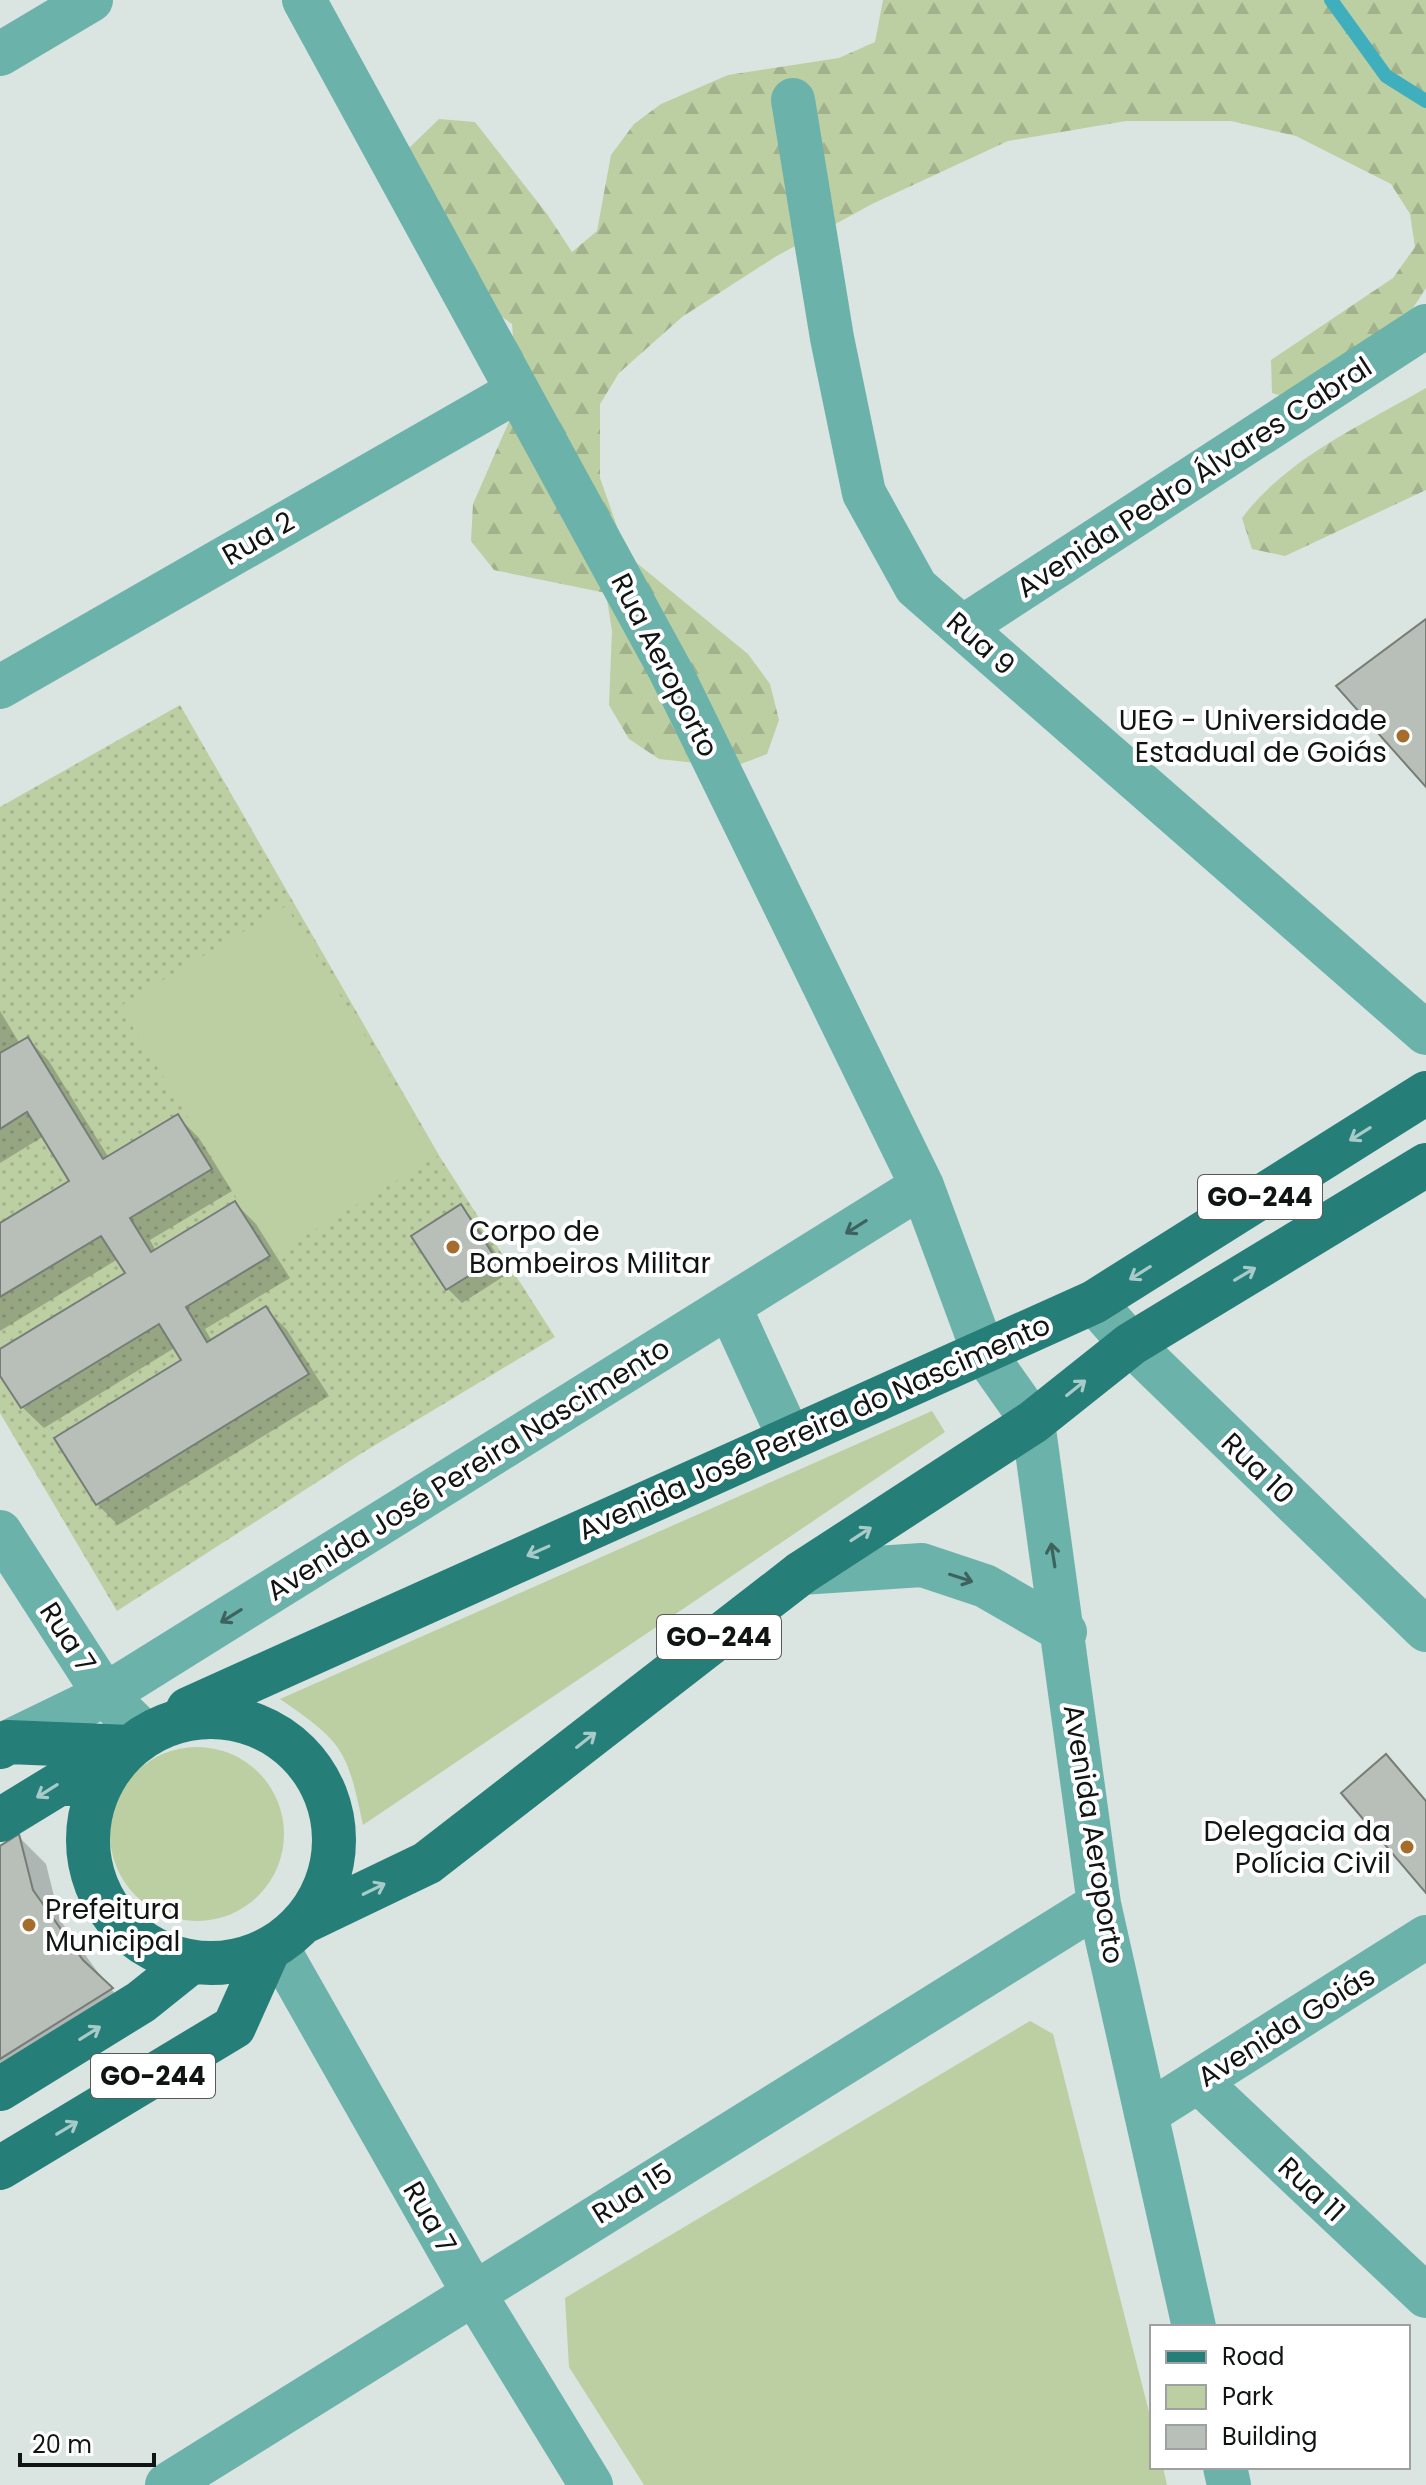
<svg xmlns="http://www.w3.org/2000/svg" width="1426" height="2485" font-family="Poppins,sans-serif">
	<style>
		.grass { fill: url(#grass-dots) }
		.forest { fill: url(#forest-firs) }
		.park { fill: #bccfa3 }
		.shadow { fill: #0003 }
		.lines { fill: none; stroke-linecap: round; stroke-linejoin: round }
		.stream { stroke: #3fafbe; stroke-width: 14 }
		.building { fill: #b8bfb9; stroke: #767d77; stroke-width: 2 }
		.minor { stroke: #6bb2ab; stroke-width: 44 }
		.major { stroke: #267e78; stroke-width: 44 }
		.oneway { stroke: #a8cbc9 }
		.oneway2 { stroke: #3e635e }
		.poi-dot { fill: #a66c2c; stroke: #fff; stroke-width: 3 }
		.labels { text-anchor: middle; stroke-width: 8; stroke-linejoin: round; paint-order: stroke }
		.shield { fill: #fff; stroke: #585a59; stroke-width: 2 }
		.shield-label { font-size: 26px; font-weight: bold; fill: #101412 }
		.street-label { font-size: 28px; fill: #101412; stroke: #fff }
		.poi-label { font-size: 28px; fill: #101412; stroke: #fff; text-anchor: end }
	</style>
	<defs>
		<pattern id="grass-dots" width="8" height="8" patternUnits="userSpaceOnUse" patternTransform="scale(2)"><rect width="8" height="8" fill="#bccfa3"/><path d="M2 2h.1M6 6h.1" fill="none" stroke="#a1b18b" stroke-width="1.8" stroke-linecap="round"/></pattern>
		<pattern id="forest-firs" width="22" height="20" patternUnits="userSpaceOnUse" patternTransform="scale(2)"><rect width="22" height="20" fill="#bccfa3"/><path d="M5 1l3.5 6h-7zM16 11l3.5 6h-7z" fill="#a1b18b"/></pattern>
	</defs>
	<rect width="100%" height="100%" fill="#dae4e0"/>
	<path class="grass" d="M180,705L440,1157L555,1337L362,1453L117,1611L0,1413V807Z"/>
	<path class="forest" d="M883,0H1426V288L1396,334L1309,404L1272,393L1271,360L1393,278L1415,247L1410,214L1391,184L1296,136L1231,121H1126L1008,141L872,204L775,257L682,317L619,373L600,404V478L627,555L748,654L770,684L779,720L767,754L733,767L659,759L629,739L609,705L612,631L606,593L494,570L471,541L473,504L518,401L512,324L454,284L408,149L439,119L475,122L547,214L572,252L597,231L611,155L634,124L661,104L728,75L839,58L875,42Z
		M1426,388V490L1285,556L1252,549L1242,518C1287,458 1362,425 1426,388Z"/>
	<path class="park" d="M286,906L438,1156L272,1256L120,1006Z
		M932,1411L945,1432L363,1825C347,1750 344,1743 280,1699Z
		M110 1834a87 87 0 1 1 174 0a87 87 0 1 1-174 0Z
		M1030,2021L1053,2034L1152,2424V2467H1163L1167,2485H644L569,2367L565,2298Z"/>
	<path class="shadow" d="M0,1011L20,1044L28,1039L49,1061L109,1158L177,1116L199,1138L232,1191L150,1240L156,1251L235,1203L256,1224L290,1278L205,1329L212,1341L266,1309L287,1330L329,1396L118,1525L97,1504L184,1361L176,1347L44,1428L22,1407L0,1372V1351L127,1274L118,1259L0,1331V1225L72,1181L44,1136L0,1163Z
		M461,1207L475,1221L509,1273L462,1303L447,1288Z
		M19,1837L46,1864L60,1920L107,1985L138,2017L0,2104V1848Z"/>
	<g class="lines">
		<path class="stream" d="M1331,0L1386,76L1426,101"/>
	</g>
	<path class="building" d="M1426,619V787L1336,686Z
		M28,1037L103,1159L178,1114L212,1169L130,1218L151,1252L235,1201L270,1256L186,1307L207,1342L266,1306L309,1374L96,1505L54,1438L181,1360L159,1324L21,1408L0,1376V1349L125,1273L101,1236L0,1297V1223L69,1181L27,1112L0,1129V1053Z
		M461,1204L496,1259L446,1290L411,1236Z
		M1386,1754L1426,1801V1893L1341,1793Z
		M19,1834L33,1890L83,1960L113,1988L0,2059V1846Z"/>
	<g class="lines">
		<path class="minor" d="M304,0L670,670L922,1186L983,1351L1033,1422L1099,1904L1194,2327
			M0,54L91,0
			M793,100L832,338L864,493L916,587L1426,1033
			M963,627L1426,326
			M0,687L517,391
			M1094,1302L1131,1344L1426,1630
			M729,1306L789,1437
			M0,1532L105,1695L146,1735
			M801,1573L922,1565L985,1586L1065,1632
			M8,1742L105,1695L922,1186
			M276,1945L473,2292L591,2485
			M1198,2081L1426,2296
			M1146,2114L1426,1937
			M1225,2467L1229,2485
			M167,2485L1099,1904"/>
		<path class="major" d="M88 1840a123 123 0 1 1 246 0a123 123 0 1 1-246 0Z
			M183,1720L188,1709L1094,1302L1426,1093
			M0,1747L8,1742L130,1747
			M0,1820L59,1784H100
			M304,1922L427,1863L801,1573L1033,1422L1131,1344L1426,1165
			M0,2089L141,2002L191,1962
			M0,2168L234,2027L268,1951"/>
	</g>
	<defs><path id="oneway-shaft" d="M-6 0H5M1.5-3L5.5 0L1.5 3" fill="none" stroke-width="1.6" stroke-linecap="round" stroke-linejoin="round" transform="scale(2)"/></defs>
	<g class="oneway">
		<use href="#oneway-shaft" transform="translate(1360 1134) rotate(148)"/>
		<use href="#oneway-shaft" transform="translate(1140 1273) rotate(148)"/>
		<use href="#oneway-shaft" transform="translate(1245 1274) rotate(-31)"/>
		<use href="#oneway-shaft" transform="translate(1076 1388) rotate(-39)"/>
		<use href="#oneway-shaft" transform="translate(861 1534) rotate(-33)"/>
		<use href="#oneway-shaft" transform="translate(538 1551) rotate(156)"/>
		<use href="#oneway-shaft" transform="translate(586 1740) rotate(-38)"/>
		<use href="#oneway-shaft" transform="translate(47 1791) rotate(148)"/>
		<use href="#oneway-shaft" transform="translate(374 1889) rotate(-26)"/>
		<use href="#oneway-shaft" transform="translate(90 2033) rotate(-32)"/>
		<use href="#oneway-shaft" transform="translate(67 2128) rotate(-31)"/>
	</g>
	<g class="oneway2">
		<use href="#oneway-shaft" transform="translate(856 1227) rotate(148)"/>
		<use href="#oneway-shaft" transform="translate(1053 1555) rotate(-99)"/>
		<use href="#oneway-shaft" transform="translate(961 1578) rotate(18)"/>
		<use href="#oneway-shaft" transform="translate(231 1616) rotate(148)"/>
	</g>
	<g class="poi-dot">
		<circle cx="1403" cy="736" r="8"/>
		<circle cx="453" cy="1247" r="8"/>
		<circle cx="1407" cy="1847" r="8"/>
		<circle cx="29" cy="1925" r="8"/>
	</g>
	<g class="labels">
		<g class="shield">
			<rect x="1198" y="1175" width="124" height="44" rx="6"/>
			<rect x="657" y="1615" width="124" height="44" rx="6"/>
			<rect x="91" y="2054" width="124" height="44" rx="6"/>
		</g>
		<g class="shield-label">
			<text x="1260" y="1206">GO-244</text>
			<text x="719" y="1646">GO-244</text>
			<text x="153" y="2085">GO-244</text>
		</g>
		<g class="street-label">
			<text transform="translate(1194 477) rotate(-33)" y="10">Avenida Pedro Álvares Cabral</text>
			<text transform="translate(258 538) rotate(-30)" y="10">Rua 2</text>
			<text transform="translate(981 643) rotate(41)" y="10">Rua 9</text>
			<text transform="translate(665 665) rotate(63)" y="10">Rua Aeroporto</text>
			<text transform="translate(814 1427) rotate(-24)" y="10">Avenida José Pereira do Nascimento</text>
			<text transform="translate(1258 1468) rotate(44)" y="10">Rua 10</text>
			<text transform="translate(468 1469) rotate(-32)" y="10">Avenida José Pereira Nascimento</text>
			<text transform="translate(68 1637) rotate(57)" y="10">Rua 7</text>
			<text transform="translate(1094 1834) rotate(81)" y="10">Avenida Aeroporto</text>
			<text transform="translate(1286 2026) rotate(-32)" y="10">Avenida Goiás</text>
			<text transform="translate(1312 2189) rotate(43)" y="10">Rua 11</text>
			<text transform="translate(632 2193) rotate(-32)" y="10">Rua 15</text>
			<text transform="translate(430 2217) rotate(60)" y="10">Rua 7</text>
		</g>
		<g class="poi-label">
			<text x="1387" y="730">UEG - Universidade<tspan x="1387" dy="32">Estadual de Goiás</tspan></text>
			<text x="469" y="1241" text-anchor="start">Corpo de<tspan x="469" dy="32">Bombeiros Militar</tspan></text>
			<text x="1391" y="1841">Delegacia da<tspan x="1391" dy="32">Polícia Civil</tspan></text>
			<text x="45" y="1919" text-anchor="start">Prefeitura<tspan x="45" dy="32">Municipal</tspan></text>
		</g>
	</g>
	<rect x="1150" y="2325" width="260" height="144" fill="#ffffff" stroke="#9fa1a0" stroke-width="2"/>
	<rect x="1166" y="2351" width="40" height="12" fill="#267e78" stroke="#9fa1a0" stroke-width="2"/>
	<text x="1222" y="2365" font-size="24" fill="#101412">Road</text>
	<rect x="1166" y="2385" width="40" height="24" fill="#bccfa3" stroke="#9fa1a0" stroke-width="2"/>
	<text x="1222" y="2405" font-size="24" fill="#101412">Park</text>
	<rect x="1166" y="2425" width="40" height="24" fill="#b8bfb9" stroke="#9fa1a0" stroke-width="2"/>
	<text x="1222" y="2445" font-size="24" fill="#101412">Building</text>
	<path d="M20 2453v12h134v-12" fill="none" stroke="#101412" stroke-width="4"/>
	<text x="32" y="2453" font-size="24" fill="#101412" stroke="#ffffff" stroke-width="6" paint-order="stroke">20 m</text>
</svg>
